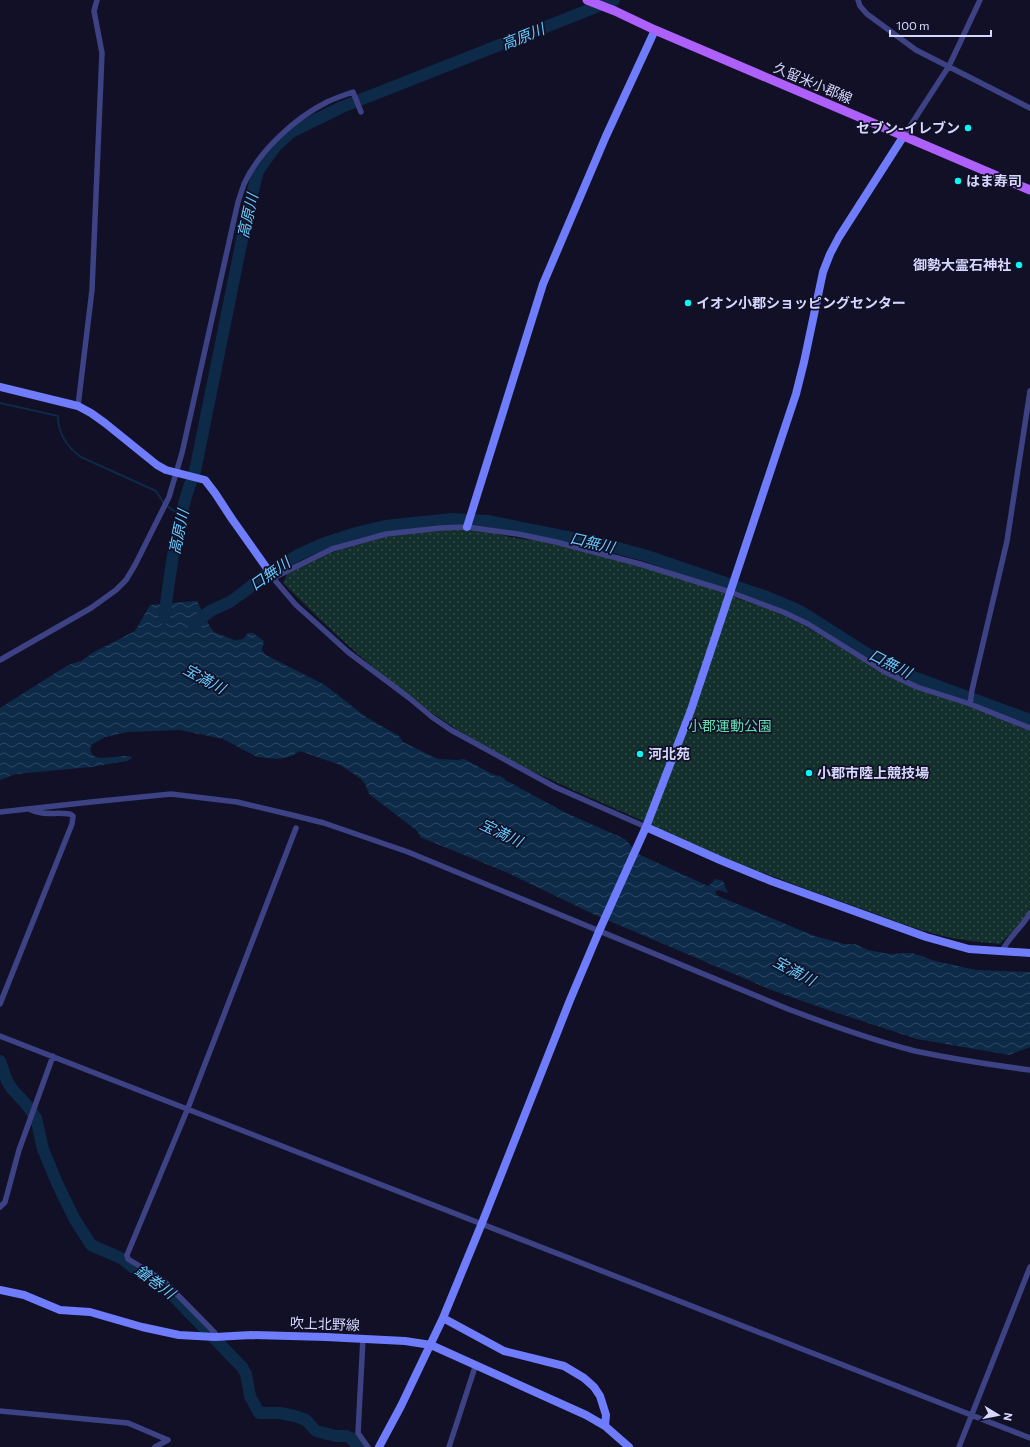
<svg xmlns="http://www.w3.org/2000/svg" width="1030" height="1447" font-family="Commissioner,'Noto Sans JP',sans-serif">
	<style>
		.park { fill: url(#park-dots) }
		.water { fill: url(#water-waves) }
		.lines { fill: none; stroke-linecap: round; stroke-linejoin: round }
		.stream { stroke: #0d2a48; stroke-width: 2 }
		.river { stroke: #0d2a48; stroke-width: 12 }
		.street { stroke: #3c4284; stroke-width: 5.5 }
		.secondary { stroke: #6f7dfc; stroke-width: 8 }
		.primary { stroke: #ae60fb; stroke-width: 9 }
		.poi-dot { fill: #07f9f4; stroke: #111026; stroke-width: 1.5 }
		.labels { text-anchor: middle; stroke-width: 3.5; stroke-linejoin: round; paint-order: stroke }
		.street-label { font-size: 14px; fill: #d6d6fe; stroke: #111026 }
		.poi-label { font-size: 14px; font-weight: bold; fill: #d6d6fe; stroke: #111026; text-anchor: start }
		.park-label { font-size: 14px; fill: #63ddb0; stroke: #111026 }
		.water-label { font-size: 15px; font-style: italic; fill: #67c9fc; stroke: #111026 }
	</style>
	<defs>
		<pattern id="park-dots" width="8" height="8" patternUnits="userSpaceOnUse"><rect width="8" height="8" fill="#13302c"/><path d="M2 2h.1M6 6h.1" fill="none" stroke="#354d4c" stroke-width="1.8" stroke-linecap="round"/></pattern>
		<pattern id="water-waves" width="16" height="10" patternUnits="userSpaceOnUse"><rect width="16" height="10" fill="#0d2a48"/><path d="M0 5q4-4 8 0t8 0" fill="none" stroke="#304863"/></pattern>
	</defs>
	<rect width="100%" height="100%" fill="#111026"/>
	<path class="park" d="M439,530H477L499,534L506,536L522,539L541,541L639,565L683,579L776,612L805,626L884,674L914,688L974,708L1030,731V908C1023,922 1011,933 1000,944C983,942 965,941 947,937C916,930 885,917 854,906C808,890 762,873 716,854C689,842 662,829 634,817C569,788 500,760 441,719C383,680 332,632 283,583L287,574L333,552L389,536Z"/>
	<path class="water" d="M194,601H197L210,627L214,632L234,640L243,639L248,633H253L264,641L262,650L266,655L325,685L366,717L399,736L403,742L438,759L457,760L464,759L496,776L498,775L504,778L505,780L566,813L625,839L638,854L708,886L711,884L715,879L723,881L728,893L719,890L716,891L715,893L718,896L815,936L844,944H855L868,950L889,954L912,953L935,961L976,970L1030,972V1047L1009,1055L917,1039L822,1008L774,991L593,914L508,873L420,837V835L416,830L369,794L365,784L361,779L340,765L300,751L292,756L278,759L257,757L223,739L180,730L127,732L105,737L91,745C86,768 121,752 132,757V758L127,761L91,767L16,774L0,780V708L68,665L81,661L94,652L135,631L150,605Z"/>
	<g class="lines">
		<path class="stream" d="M0,403L58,416C58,434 67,447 81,457L156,491L165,505L181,515"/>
		<path class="river" d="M164,618C171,569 176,518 195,471L248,210L258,171L275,147L291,132L342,107L614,0
			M194,627L198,620L212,610L230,602L245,591L262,577L300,554L325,543L356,533L385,526L452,519L488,521L607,545L647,556L767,597L800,611L874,658L897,671L1030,720
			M0,1061L7,1081L12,1089L26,1104L36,1118L43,1149L57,1183L74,1218L91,1245L123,1259L134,1268L146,1275L154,1278L167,1288L180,1303L242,1367L246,1374L250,1396L259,1413H280L295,1416L306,1420L316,1431L336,1436H346L351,1438L358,1447"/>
		<path class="street" d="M858,0L860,6L867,14L916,50L1030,108
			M903,137L949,66L980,0
			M78,406L92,290L102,53L94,11L97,0
			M266,567L273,578L296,605L326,632L348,652L408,697L432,717L451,730L555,787L646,827
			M273,578L332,549L386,534L440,528L467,527L518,534L556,542L640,564L730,592L783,612L808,624L885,672L917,687L970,704L1030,728
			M0,660L91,608L116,590L126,580L135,565L169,497L182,453L238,202C240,196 242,190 244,184C259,151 295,118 327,102C335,98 344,95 353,92L361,112
			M970,704L972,690L1007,541L1030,391
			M0,812L91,802L171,794L237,802L292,815L324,823L408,852L788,1009C830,1025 872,1040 915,1051C953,1059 992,1065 1030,1070
			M1002,951C1009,937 1022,927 1030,913
			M0,1004L72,824L73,816L70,814C56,812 42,816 29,809
			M0,1036L1030,1438
			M0,1207L5,1202L19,1150L53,1056
			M215,1337V1333L164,1281L128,1259L127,1255L188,1108L296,828
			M363,1338L358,1433L368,1447
			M0,1411L128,1423L168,1440
			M155,1447L168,1440
			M449,1447L476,1364
			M959,1447L1030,1267"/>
		<path class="secondary" d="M0,387L78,406L91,413L105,423L157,465L166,470L205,480L215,493L232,519L266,567
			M467,527L543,284L606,136L655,30
			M646,827L720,860L771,881L926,937L969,949L1030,953
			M0,1290L24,1295L60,1310L90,1312L142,1327L179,1335L215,1337L251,1335L326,1337L405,1341L431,1345L586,1415L605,1426L629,1447
			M443,1318L504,1351L564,1366L584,1378L594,1387L600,1396L606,1415L605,1426
			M379,1447L401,1406L443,1318L482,1223L570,1000L600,929L646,827L691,710L796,394L804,362L823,272L830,254L839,237L903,137"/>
		<path class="primary" d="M587,0L615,11L655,30L1030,190"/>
	</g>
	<g class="poi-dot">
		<circle cx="968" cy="128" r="4"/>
		<circle cx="958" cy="181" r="4"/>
		<circle cx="1019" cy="265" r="4"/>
		<circle cx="688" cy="303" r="4"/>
		<circle cx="640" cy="754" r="4"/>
		<circle cx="809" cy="773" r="4"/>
	</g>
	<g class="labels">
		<g class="street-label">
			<text transform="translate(813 83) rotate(23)" y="5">久留米小郡線</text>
			<text transform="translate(325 1324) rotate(2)" y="5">吹上北野線</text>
		</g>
		<g class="poi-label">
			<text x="960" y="133" text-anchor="end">セブン-イレブン</text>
			<text x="966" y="186">はま寿司</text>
			<text x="1011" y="270" text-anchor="end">御勢大霊石神社</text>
			<text x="696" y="308">イオン小郡ショッピングセンター</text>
			<text x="648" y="759">河北苑</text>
			<text x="817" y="778">小郡市陸上競技場</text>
		</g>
		<g class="park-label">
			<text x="730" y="731">小郡運動公園</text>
		</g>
		<g class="water-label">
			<text transform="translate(523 37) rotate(-22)" y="5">高原川</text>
			<text transform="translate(248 216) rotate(-77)" y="5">高原川</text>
			<text transform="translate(179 532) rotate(-78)" y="5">高原川</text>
			<text transform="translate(592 543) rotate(13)" y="5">口無川</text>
			<text transform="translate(270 574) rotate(-35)" y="5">口無川</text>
			<text transform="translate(890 664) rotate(27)" y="5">口無川</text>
			<text transform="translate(204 679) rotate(29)" y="5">宝満川</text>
			<text transform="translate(501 833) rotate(26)" y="5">宝満川</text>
			<text transform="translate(794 971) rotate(28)" y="5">宝満川</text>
			<text transform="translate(155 1282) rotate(37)" y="5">鎗巻川</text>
		</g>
	</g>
	<g transform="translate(998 1415) rotate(100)" stroke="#111026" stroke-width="3" paint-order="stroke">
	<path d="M0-3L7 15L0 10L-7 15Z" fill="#d6d6fe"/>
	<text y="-6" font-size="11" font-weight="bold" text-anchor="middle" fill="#d6d6fe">N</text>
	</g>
	<path d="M890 30v6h101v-6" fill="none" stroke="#d6d6fe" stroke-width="2"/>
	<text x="896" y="30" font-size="12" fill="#d6d6fe" stroke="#111026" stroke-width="3" paint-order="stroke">100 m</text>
</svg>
